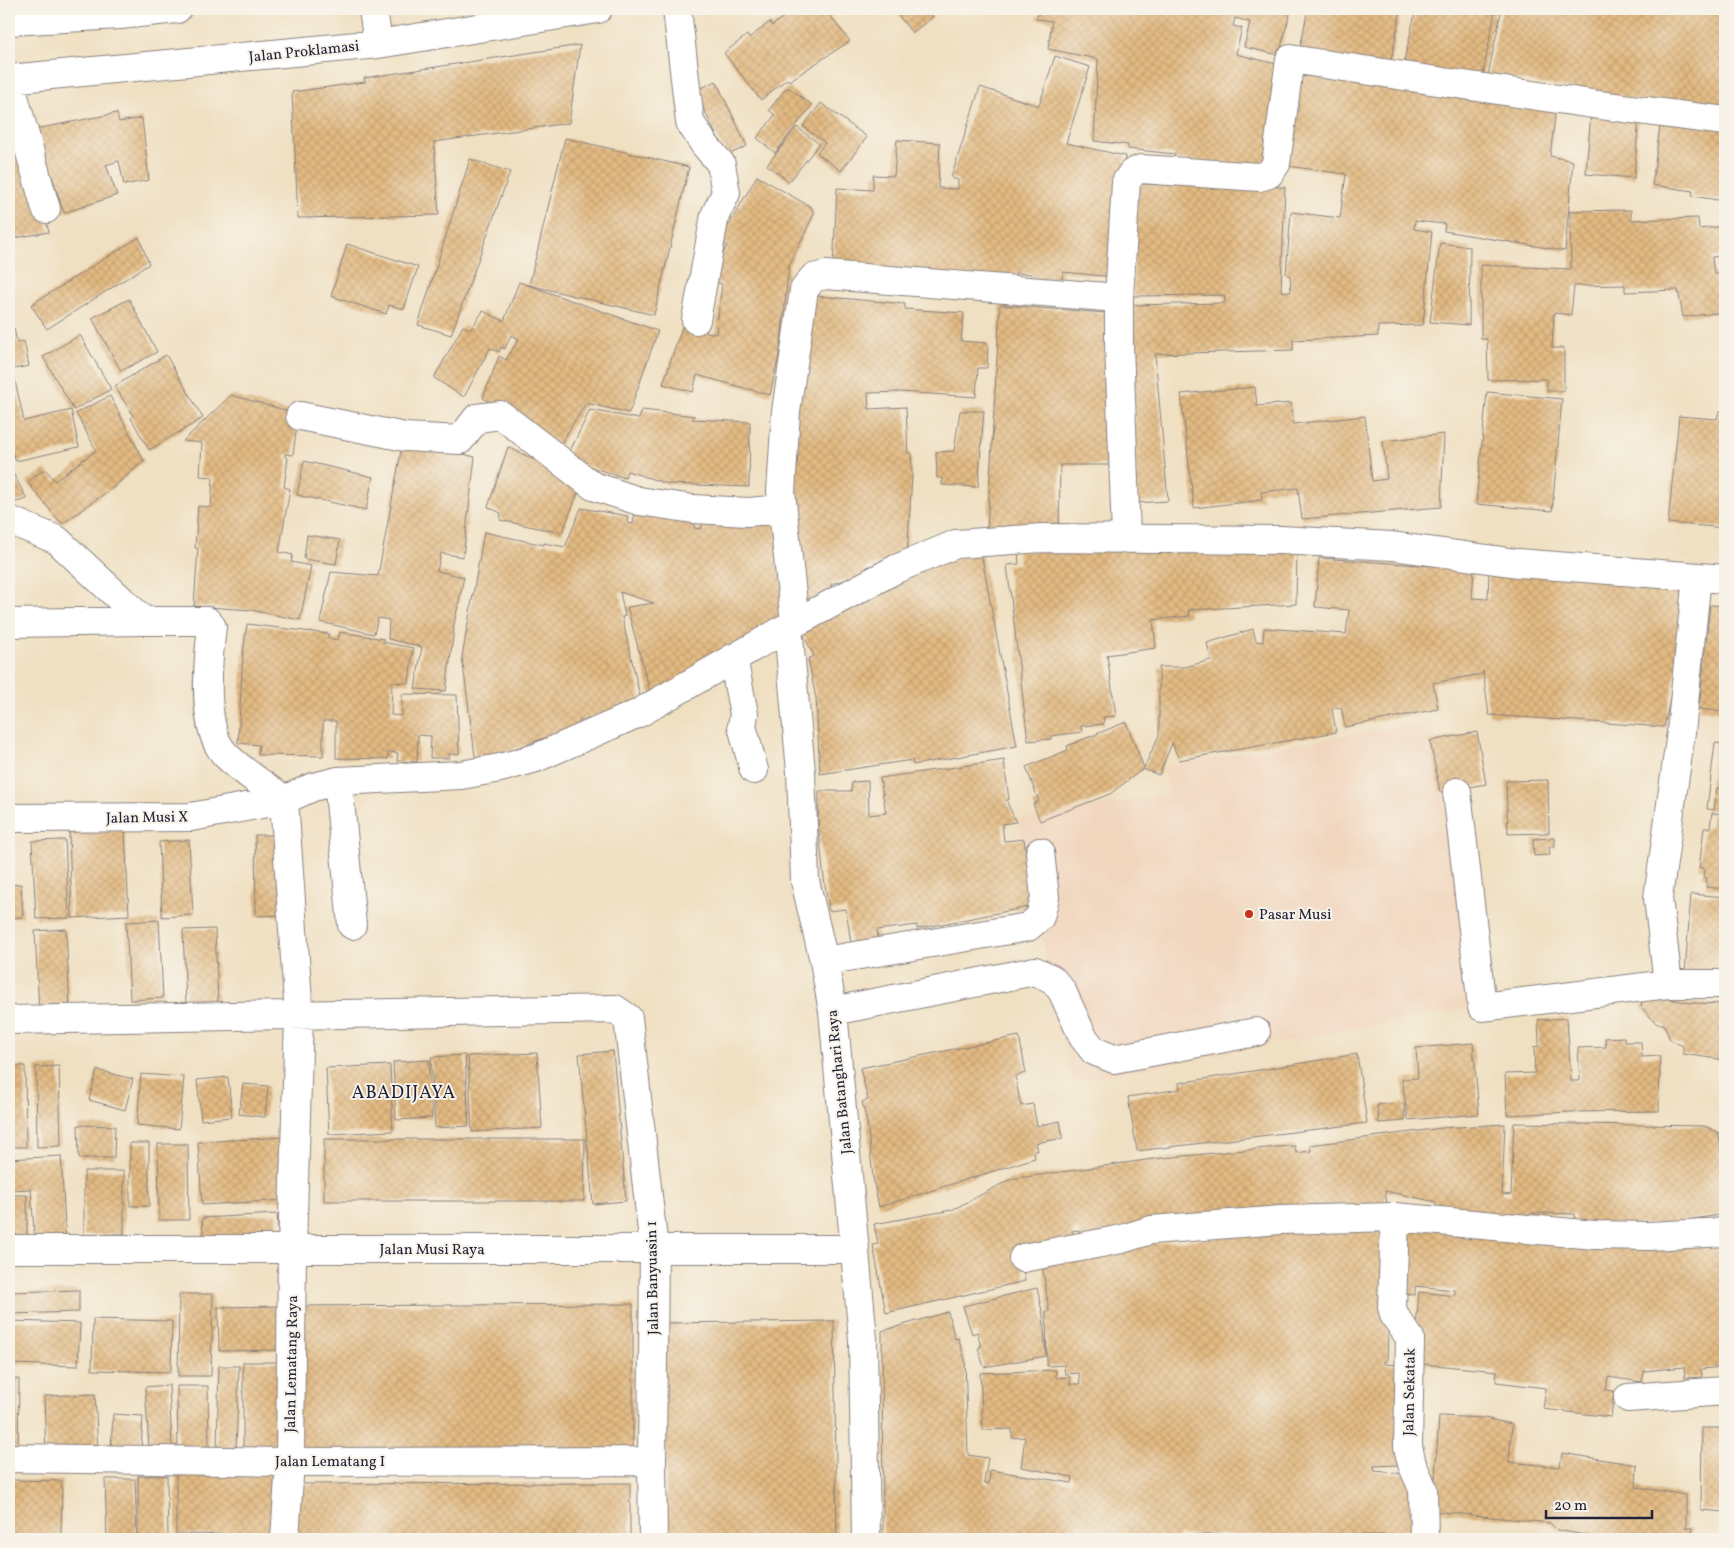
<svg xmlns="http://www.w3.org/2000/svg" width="1734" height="1548" font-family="Vollkorn,serif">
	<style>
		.built { fill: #f1d5bd }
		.building { fill: url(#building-cross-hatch) }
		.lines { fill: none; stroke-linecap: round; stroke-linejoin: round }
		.minor-casing { stroke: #89817e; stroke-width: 30 }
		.minor { stroke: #fff; stroke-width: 28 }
		.poi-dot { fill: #c8321e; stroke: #f7f3e8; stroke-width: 2 }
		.labels { text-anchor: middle; stroke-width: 4; stroke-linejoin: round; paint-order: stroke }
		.street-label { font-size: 15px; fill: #22223b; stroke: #f7f3e8 }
		.poi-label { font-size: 15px; fill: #22223b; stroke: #f7f3e8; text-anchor: start }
		.quarter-label { font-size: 18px; letter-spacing: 1px; fill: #22223b; stroke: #f7f3e8 }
	</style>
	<defs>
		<pattern id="building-cross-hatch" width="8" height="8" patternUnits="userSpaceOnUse" patternTransform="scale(1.25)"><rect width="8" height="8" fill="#e3ba82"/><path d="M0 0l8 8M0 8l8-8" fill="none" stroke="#c2a071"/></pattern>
	</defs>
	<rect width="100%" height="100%" fill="#f7f3e8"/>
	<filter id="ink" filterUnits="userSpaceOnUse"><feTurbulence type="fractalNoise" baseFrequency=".02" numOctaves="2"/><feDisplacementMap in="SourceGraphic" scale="10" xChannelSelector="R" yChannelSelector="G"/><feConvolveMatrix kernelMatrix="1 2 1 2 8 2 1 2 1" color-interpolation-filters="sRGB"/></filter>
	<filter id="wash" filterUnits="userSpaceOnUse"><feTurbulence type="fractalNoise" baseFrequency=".0096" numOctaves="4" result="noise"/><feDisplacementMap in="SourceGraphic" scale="20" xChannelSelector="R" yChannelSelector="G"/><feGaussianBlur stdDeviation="1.12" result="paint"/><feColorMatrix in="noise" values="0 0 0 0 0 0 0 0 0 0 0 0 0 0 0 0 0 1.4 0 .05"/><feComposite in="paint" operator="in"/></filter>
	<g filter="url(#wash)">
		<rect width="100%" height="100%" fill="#f0e0c2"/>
		<path class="built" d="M1433,721L1473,1007L1072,1082L1018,820L1169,794L1164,766Z"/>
		<g id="blocks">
			<path class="building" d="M794,9H824L850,41L789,81L787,79L761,100L724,53L747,35L749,38L770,22L772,26Z
				M894,9H927L933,17L912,33Z
				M1041,9H1291L1279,55L1244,47L1250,22L1235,18L1233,26L1242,28L1236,54L1284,66L1274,166L1174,159L1175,154L1128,149V145L1094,141L1098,59L1048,49L1052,21L1036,19Z
				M1308,9H1401L1389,71L1299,53Z
				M1416,9H1725V114L1488,75L1501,13L1495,11L1482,79L1403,66Z
				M580,45L569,123L434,142L439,215L298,218L292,92L365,82L364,78Z
				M1055,56L1090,67L1066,143L1125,156L1114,277L1063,272L1062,280L1046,278L1045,284L1031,283L1032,274L1015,273V278L833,269L837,188L873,190V175L894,176L897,140L940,143L938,188L958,189V180L951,178L980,87L1039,106Z
				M1300,69L1556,108L1550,156L1573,161L1565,251L1444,231L1445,224L1415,221L1414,229L1432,232L1423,325L1378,326V336L1293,340V350L1155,354L1168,501L1137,503L1132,305L1225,303L1224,295L1133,296L1137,184L1285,187L1281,291L1291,292L1290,276L1286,274L1291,212L1340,218L1346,174L1287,166Z
				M716,81L747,146L728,155L724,146L722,147L695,91Z
				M786,88H789L812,105L775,153L757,138L775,115L769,110Z
				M821,103L867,137L841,171L817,153L825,143L803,126Z
				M1591,112L1639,116L1634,178L1586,174Z
				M117,113L119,122L142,118L149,180L124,185L119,161L106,165L117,195L64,213L36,129Z
				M1661,118L1725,128V201L1692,196L1693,191L1652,185Z
				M19,126L49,232L9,239V128Z
				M797,127L819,144L789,182L767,165Z
				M565,138L689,167L654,315L529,285Z
				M470,159L510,172L451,335L418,325Z
				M757,176L811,207L814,214L789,265L780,351L770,395L697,375L693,392L663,384L682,327L716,334L722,284L710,280L720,250L724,252L727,245L719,242Z
				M1631,210V220L1698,218L1699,229L1725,226V256L1712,257L1714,274L1725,273V312L1683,317L1678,290L1625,292V285L1574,286L1571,315L1554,313L1552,348H1564V391H1547V379L1488,380L1487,339H1481V265L1571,269L1570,211Z
				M139,237L149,264L47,329L31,305Z
				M1440,243L1470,247L1469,325L1430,322Z
				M347,244L418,267L404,309L389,305L386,314L331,296Z
				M519,282L658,331L629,413L586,403L560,445L483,398L499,356L506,360L519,339L511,335L505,349L501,347L499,352L490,348L464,397L434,378L463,326L471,329L483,311L504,321Z
				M807,295L905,304V309L964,313L961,341L988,343L987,368H978L976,397L900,392L868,393L869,409L906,407L908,453H911L912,475L907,557L867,567L868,574L831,584V597L796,614L788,498Z
				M129,299L157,352L121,371L92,318Z
				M1000,305L1105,313L1109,465H1060L1059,533L987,531Z
				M14,328L17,343L24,341L29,366L9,370V329Z
				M80,335L111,389L74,410L43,357Z
				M166,355L203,418L149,450L131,418L133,416L115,386Z
				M14,376L24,421L71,410L79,447L16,461L9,446V377Z
				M1255,387L1257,406L1291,403L1293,424L1365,416L1372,481L1387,479L1383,441L1444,434L1441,507L1302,519L1298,488L1261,492L1262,500L1194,508L1181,394Z
				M1487,392L1562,399L1552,511L1476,504Z
				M231,395L295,413L297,424L293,455L285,454V457L288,458L284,487L290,489L279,552L293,555L291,562L311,566L300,620L251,610L194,606L198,548H195L198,506L211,507L213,477L200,476L202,443L183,441Z
				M110,396L144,461L115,486L62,524L27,482L45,469L55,481L96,450L76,413Z
				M590,410L639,419L642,410L695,416L692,419L750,422L749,487L668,484L627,471L625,478L566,459Z
				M960,411H984L978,487L942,485V478H937L936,452L954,451Z
				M1719,411L1725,412V528L1668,523L1679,416L1717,419Z
				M402,446L435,447L475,457L463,557L441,553L437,571L464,577L453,629H454L446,691L415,689L422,647L388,639L389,620L378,618L374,634L320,622L331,572L378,576Z
				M508,447L582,483L562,533L500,520L501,513L488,507Z
				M304,461L373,477L366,510L297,495Z
				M9,466L27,499L9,504Z
				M581,508L628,516L627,523L633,524L635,512L695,522L694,528L701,529L703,522L780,523L792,618L651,696L627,607L654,603L620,592L625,616L622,617L642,705L617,709L579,721L582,728L541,739L476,763L462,657L484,532L544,545V543L565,547Z
				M307,535L340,540L336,564L304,559Z
				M1297,549L1296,604L1188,610L1190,616L1153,620L1156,648L1107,655L1116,716L1103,717L1104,724L1081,726L1082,732L1051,736V739L1028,741L1007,565L1019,564L1018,551Z
				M981,552L1017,746L913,765L912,760L820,774L816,698L808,659L814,656L802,632L927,567Z
				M1319,558L1474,569L1472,598L1488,599L1489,570L1672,584L1684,593L1682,644L1664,727L1489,715L1483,671L1482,674L1433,683L1438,709L1345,727L1341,707L1332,709L1336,732L1179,760L1172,743L1159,775L1143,769L1110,794L1040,821L1033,804L1039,801L1026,767L1068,750L1067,746L1126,722L1144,768L1159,735V667H1185L1211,660L1207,643L1253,629L1256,641L1263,642L1264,628L1346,634L1349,610L1315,607Z
				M1710,605L1725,606V712L1699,709Z
				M247,624L329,634L328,638L338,640L340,632L384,639L383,642L413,648L409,683L392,682L391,715L402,716V694L457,695L459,754H449V758H430L431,736L418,735L417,762L397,761L398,753L388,752V759L336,758V721H323V756L258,755L259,745L238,743L243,653Z
				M1477,732L1486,784L1440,792L1430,741Z
				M1715,743L1725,744V789L1717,788L1714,810L1707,809Z
				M1004,760L1009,800H1006L1016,822L1002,824L1004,841L1024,839L1033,906L917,929V925L877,930L879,947L852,950L846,909L829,911L823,871L818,821L819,791H851L852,782L868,781L869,815L886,813L880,778Z
				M1548,780L1549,833L1508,834L1506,781Z
				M1712,813L1725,814V889L1706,887L1707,878L1703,877L1704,868H1699L1704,828H1710Z
				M125,830L129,915L72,918L69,832Z
				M255,835H283L285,915L256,916Z
				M1555,838V847H1549L1550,855L1534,856L1533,839Z
				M65,840L69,918L36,919L32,841Z
				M189,840L193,915L162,917L159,842Z
				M21,884L23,917L9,918V885Z
				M1691,894L1725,897V976L1685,973Z
				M159,920L163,998L130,1000L126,922Z
				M66,929L70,1011L39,1013L35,931Z
				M215,929L218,1002L186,1003L183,930Z
				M1643,995L1693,1003L1725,1004V1060L1683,1054V1046L1670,1040L1664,1024H1657L1641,1007Z
				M1567,1018L1571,1081H1580L1578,1048L1606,1047L1605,1038L1624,1037L1625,1042H1641L1642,1057L1660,1056L1659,1111L1571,1112L1507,1115L1505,1074L1535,1073L1534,1047L1539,1046L1538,1020Z
				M1019,1036L1026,1073L1015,1076L1021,1106L1033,1104L1037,1126L1060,1121L1063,1138L1036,1143L1038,1151H1034L1035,1158L879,1207L873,1178L867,1122L862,1102L868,1100L860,1068Z
				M1473,1043L1479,1114L1408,1120L1402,1079L1418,1078L1416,1048Z
				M613,1051L626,1201L593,1204L579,1054Z
				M537,1053L542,1128L472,1132L468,1056Z
				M1357,1054L1367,1123L1137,1151L1128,1097L1180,1089L1179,1083Z
				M465,1055L469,1126L435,1128L431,1057Z
				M429,1060L432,1118L396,1120L393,1062Z
				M390,1065L393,1131L329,1134L326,1068Z
				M9,1066H25L26,1147H9Z
				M59,1066L61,1146L37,1147L36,1067Z
				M97,1070L133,1079L125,1110L89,1100Z
				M141,1074L184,1077L179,1129L137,1125Z
				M228,1077L232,1117L201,1120L197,1080Z
				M243,1084L268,1086L265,1117L239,1114Z
				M1404,1103L1405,1121L1379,1123L1377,1105Z
				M1514,1123L1704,1126L1718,1132L1725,1167V1214L1661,1224L1575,1225V1214L1532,1213V1218L1435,1214L1436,1202L1385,1191L1388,1210L1081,1241L1079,1230L1072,1231L1075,1244L1020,1251L1025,1281L886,1313L873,1245L878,1244L874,1224L952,1210L1011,1179L1153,1159L1277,1147L1295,1146L1296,1153L1311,1151L1310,1145L1442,1128L1505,1124L1502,1194L1511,1195Z
				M78,1125L115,1126L114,1158H79Z
				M284,1137L288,1200L202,1205L198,1142Z
				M324,1139H585L584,1201H324Z
				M130,1143H149V1206H130Z
				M158,1144H188L189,1220H159Z
				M61,1156L66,1242L35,1244L31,1189L9,1190V1159Z
				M84,1171H124V1234L84,1235Z
				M9,1195H27V1240H9Z
				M277,1214L279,1243L204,1247L202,1218Z
				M1392,1222L1387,1361H1384V1364L1403,1365L1399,1465L1374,1466L1375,1471L1406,1474L1414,1483L1413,1535H1178V1539H883L882,1331L948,1312L955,1339L958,1338L965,1359L968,1455L988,1458L984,1483L989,1484L990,1470L1072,1483L1073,1477L1021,1467L1025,1437L1012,1438V1429L983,1430L980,1373L1056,1370V1378L1070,1377V1384H1080L1079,1373L1065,1374L1064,1365L1047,1366L1046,1313L1049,1311L1041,1257L1101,1248Z
				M1402,1226L1646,1250L1647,1241L1725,1239V1367L1701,1369L1702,1377L1685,1378L1684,1367L1644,1371L1642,1382L1608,1377L1606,1390L1614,1391L1611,1417L1543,1409L1546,1388L1496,1382L1497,1371L1413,1363L1419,1292L1455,1296V1290L1415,1286V1295L1396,1293Z
				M1037,1288L1043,1316L1046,1356L984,1367L978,1348L981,1347L977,1332L972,1334L963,1306Z
				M79,1290V1312L9,1314V1292Z
				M179,1294H213L211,1376H178Z
				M633,1304V1452L294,1454L293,1306Z
				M284,1306V1350L219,1351L218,1307Z
				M93,1319L172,1321L171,1372L92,1370Z
				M9,1321L80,1323L78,1366L9,1364Z
				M834,1321L837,1539H667L664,1323Z
				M243,1362H284V1451H243Z
				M219,1366H239L236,1449L217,1448Z
				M9,1379H19L18,1455H9Z
				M169,1385L172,1447L149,1448L145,1387Z
				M177,1386H208L209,1454L178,1455Z
				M95,1394L98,1454L46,1456L44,1396Z
				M113,1414L143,1416L141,1450L111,1448Z
				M1439,1416L1484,1418L1512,1424L1509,1462L1560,1467L1562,1453L1637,1465L1636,1487L1686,1495V1528H1692V1539H1607L1557,1530L1550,1523L1433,1511Z
				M1702,1428H1725V1512L1701,1510Z
				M176,1473L277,1474V1535L176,1534Z
				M138,1476H167L168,1539H138Z
				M105,1479H135L137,1539H107Z
				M10,1480L62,1481L61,1539H9Z
				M630,1483V1539H291V1484Z"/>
		</g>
	</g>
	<g filter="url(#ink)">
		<use href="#blocks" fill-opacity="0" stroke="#89817e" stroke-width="1"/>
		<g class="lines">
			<g class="minor-casing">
				<path id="minor" d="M373,9L378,44
					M677,9L690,122L704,144L721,164L726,193L715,215L696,320
					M9,21L120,15L177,9
					M46,209L9,79L378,44L598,9
					M300,416L405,437L460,440L477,418L501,415L593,486L639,501L693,509L748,512L782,509
					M9,520L57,540L144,621H207L212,627C208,659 201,728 224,753C238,769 266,786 284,800
					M1126,537L1119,344V298L1126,182L1132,173L1141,169L1259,177L1269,174L1276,164L1290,59L1592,104L1725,121
					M1697,577L1681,732L1658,898L1668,984H1725
					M9,623L144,621
					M795,623L781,492L786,411L804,290L813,278L826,275L1119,298
					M788,627L801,772L805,881L824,961L833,1011L863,1339L866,1539
					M733,658L744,714L742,726L754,770
					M338,781L352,925
					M1457,792L1482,1007L1668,984
					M9,818L191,817L284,800
					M824,961L1028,927L1040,917L1045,897L1040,852
					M833,1011L1035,971L1052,979L1062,991L1083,1037L1094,1051L1114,1059L1256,1032
					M9,1020L615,1009L628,1018L654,1249L652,1461L653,1539
					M1395,1217L1392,1307L1394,1315L1410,1338L1408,1447L1412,1464L1423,1489L1424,1539
					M9,1249H855
					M1023,1258L1122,1239L1151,1230L1281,1220L1395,1217L1595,1235L1649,1236L1725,1232
					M1628,1398L1725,1391
					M9,1458L290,1462L652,1461
					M285,1539L290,1462L292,1249L299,1016L284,800L313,787L338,781L461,775L500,768L536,758L639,713L795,623L896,569L956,544L1042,538L1280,540L1392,546L1517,563L1725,579"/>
			</g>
			<use href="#minor" class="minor"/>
		</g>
	</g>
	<circle class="poi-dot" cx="1249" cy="914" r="5"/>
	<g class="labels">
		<g class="street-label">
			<text transform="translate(304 51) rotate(-6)" y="5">Jalan Proklamasi</text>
			<text transform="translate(147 817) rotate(-1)" y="5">Jalan Musi X</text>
			<text transform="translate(839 1082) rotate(-96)" y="5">Jalan Batanghari Raya</text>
			<text x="432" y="1254">Jalan Musi Raya</text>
			<text transform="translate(652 1278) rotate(-91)" y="5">Jalan Banyuasin 1</text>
			<text transform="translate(291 1364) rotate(-89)" y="5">Jalan Lematang Raya</text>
			<text transform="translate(1409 1392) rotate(-89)" y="5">Jalan Sekatak</text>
			<text x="330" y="1466">Jalan Lematang I</text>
		</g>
		<g class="poi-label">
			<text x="1259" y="919">Pasar Musi</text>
		</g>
		<g class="quarter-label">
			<text x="404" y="1098">ABADIJAYA</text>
		</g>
	</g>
	<rect width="1734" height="1548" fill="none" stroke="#f7f3e8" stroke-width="30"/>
	<path d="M1546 1510v8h106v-8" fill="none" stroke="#22223b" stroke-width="2.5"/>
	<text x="1554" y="1510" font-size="15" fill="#22223b" stroke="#f7f3e8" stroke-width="4" paint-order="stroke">20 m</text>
</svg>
